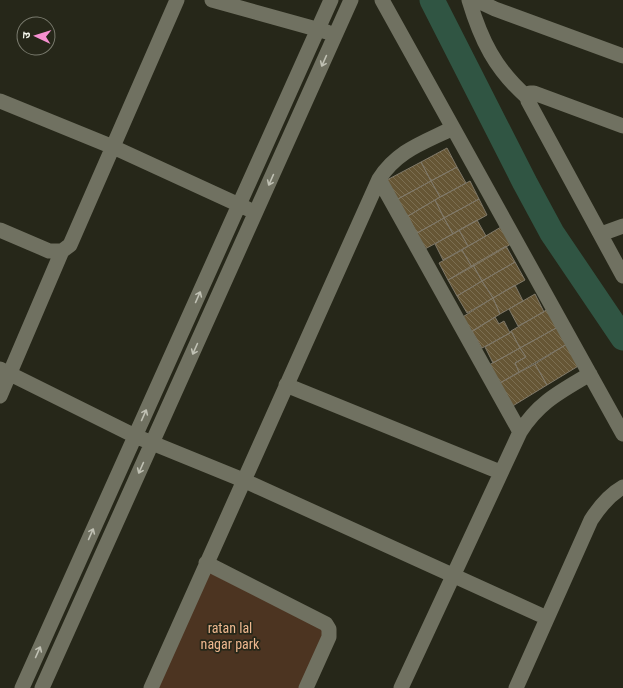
<svg xmlns="http://www.w3.org/2000/svg" width="623" height="688" font-family="'Roboto Condensed','Noto Sans Devanagari',sans-serif">
	<style>
		.park { fill: #4c3421 }
		.lines { fill: none; stroke-linecap: round; stroke-linejoin: round }
		.river { stroke: #305543; stroke-width: 25 }
		.building { fill: url(#building-back-hatch); stroke: #807969 }
		.minor { stroke: #707161; stroke-width: 15 }
		.oneway { stroke: #c0c1b4 }
		.labels { text-anchor: middle; stroke-width: 3.5; stroke-linejoin: round; paint-order: stroke }
		.park-label { font-size: 14px; fill: #ecb78e; stroke: #262719 }
	</style>
	<defs>
		<pattern id="building-back-hatch" width="6" height="6" patternUnits="userSpaceOnUse"><rect width="6" height="6" fill="#665635"/><path d="M-1 5l2 2M0 0l6 6M5-1l2 2" fill="none" stroke="#7c6f52"/></pattern>
	</defs>
	<rect width="100%" height="100%" fill="#262719"/>
	<path class="park" d="M205,565L327,628L301,688H151Z"/>
	<g class="lines">
		<path class="river" d="M432,0L525,183L552,233L623,338"/>
	</g>
	<path class="building" d="M447,148L457,167L431,181L421,162Z
		M421,162L431,181L396,200L385,181Z
		M457,167L466,183L440,197L431,181Z
		M431,181L440,197L408,216L396,200Z
		M470,181L479,199L444,218L435,200Z
		M479,199L487,215L453,234L444,218Z
		M435,200L444,218L417,233L408,216Z
		M444,218L453,234L423,250L412,236Z
		M477,220L486,236L468,246L459,230Z
		M501,227L511,244L472,267L462,250Z
		M459,230L468,246L443,260L435,244Z
		M506,246L515,262L482,281L473,265Z
		M462,250L472,267L448,280L439,263Z
		M515,262L525,280L493,298L482,281Z
		M473,265L482,281L457,296L448,280Z
		M482,281L493,298L467,313L457,296Z
		M515,285L523,301L500,314L493,298Z
		M535,294L544,312L518,326L509,309Z
		M493,298L500,314L470,333L461,318Z
		M548,309L558,327L520,348L511,331Z
		M495,317L499,324L504,321L510,333L482,348L472,331Z
		M558,327L567,344L519,372L515,363L526,357L520,348Z
		M511,331L520,348L493,363L485,347L510,333Z
		M567,344L580,365L547,385L535,364Z
		M520,348L526,357L515,363L519,372L498,384L489,365Z
		M535,364L547,385L511,407L498,384Z"/>
	<g class="lines">
		<path class="minor" d="M212,0L327,32
			M382,0L623,434
			M469,0C481,40 495,69 527,97
			M476,0L495,9L623,56
			M0,101L113,147L248,209
			M623,126L534,93H530L527,97L528,101L623,276
			M379,179L520,432
			M0,230L49,251H62
			M601,234L623,226
			M0,369L135,436L243,480L547,618
			M286,385L500,472
			M0,396L62,251L70,245L177,0
			M206,563L326,624L329,629V637L306,688
			M22,688L331,0
			M42,688L351,0
			M151,688L379,179C398,150 423,143 453,128
			M401,688L520,432C539,402 560,392 590,374
			M516,688L591,520C600,506 609,495 623,487"/>
	</g>
	<defs><path id="oneway-shaft" d="M-6 0H5M1.5-3L5.5 0L1.5 3" fill="none" stroke-width="1.6" stroke-linecap="round" stroke-linejoin="round"/></defs>
	<g class="oneway">
		<use href="#oneway-shaft" transform="translate(324 61) rotate(114)"/>
		<use href="#oneway-shaft" transform="translate(271 180) rotate(114)"/>
		<use href="#oneway-shaft" transform="translate(198 297) rotate(-66)"/>
		<use href="#oneway-shaft" transform="translate(195 349) rotate(114)"/>
		<use href="#oneway-shaft" transform="translate(144 415) rotate(-66)"/>
		<use href="#oneway-shaft" transform="translate(141 468) rotate(114)"/>
		<use href="#oneway-shaft" transform="translate(91 534) rotate(-66)"/>
		<use href="#oneway-shaft" transform="translate(38 652) rotate(-66)"/>
	</g>
	<g class="labels">
		<g class="park-label">
			<text x="230" y="633">ratan lal<tspan x="230" dy="16">nagar park</tspan></text>
		</g>
	</g>
	<g transform="translate(36 36) rotate(274)"><circle r="19" fill="#262719" stroke="#797a6d"/>
	<path d="M0-3L7 15L0 10L-7 15Z" fill="#f690d0"/>
	<text y="-6" font-size="11" font-weight="bold" text-anchor="middle" fill="#f5f6ec">उ</text>
	</g>
</svg>
